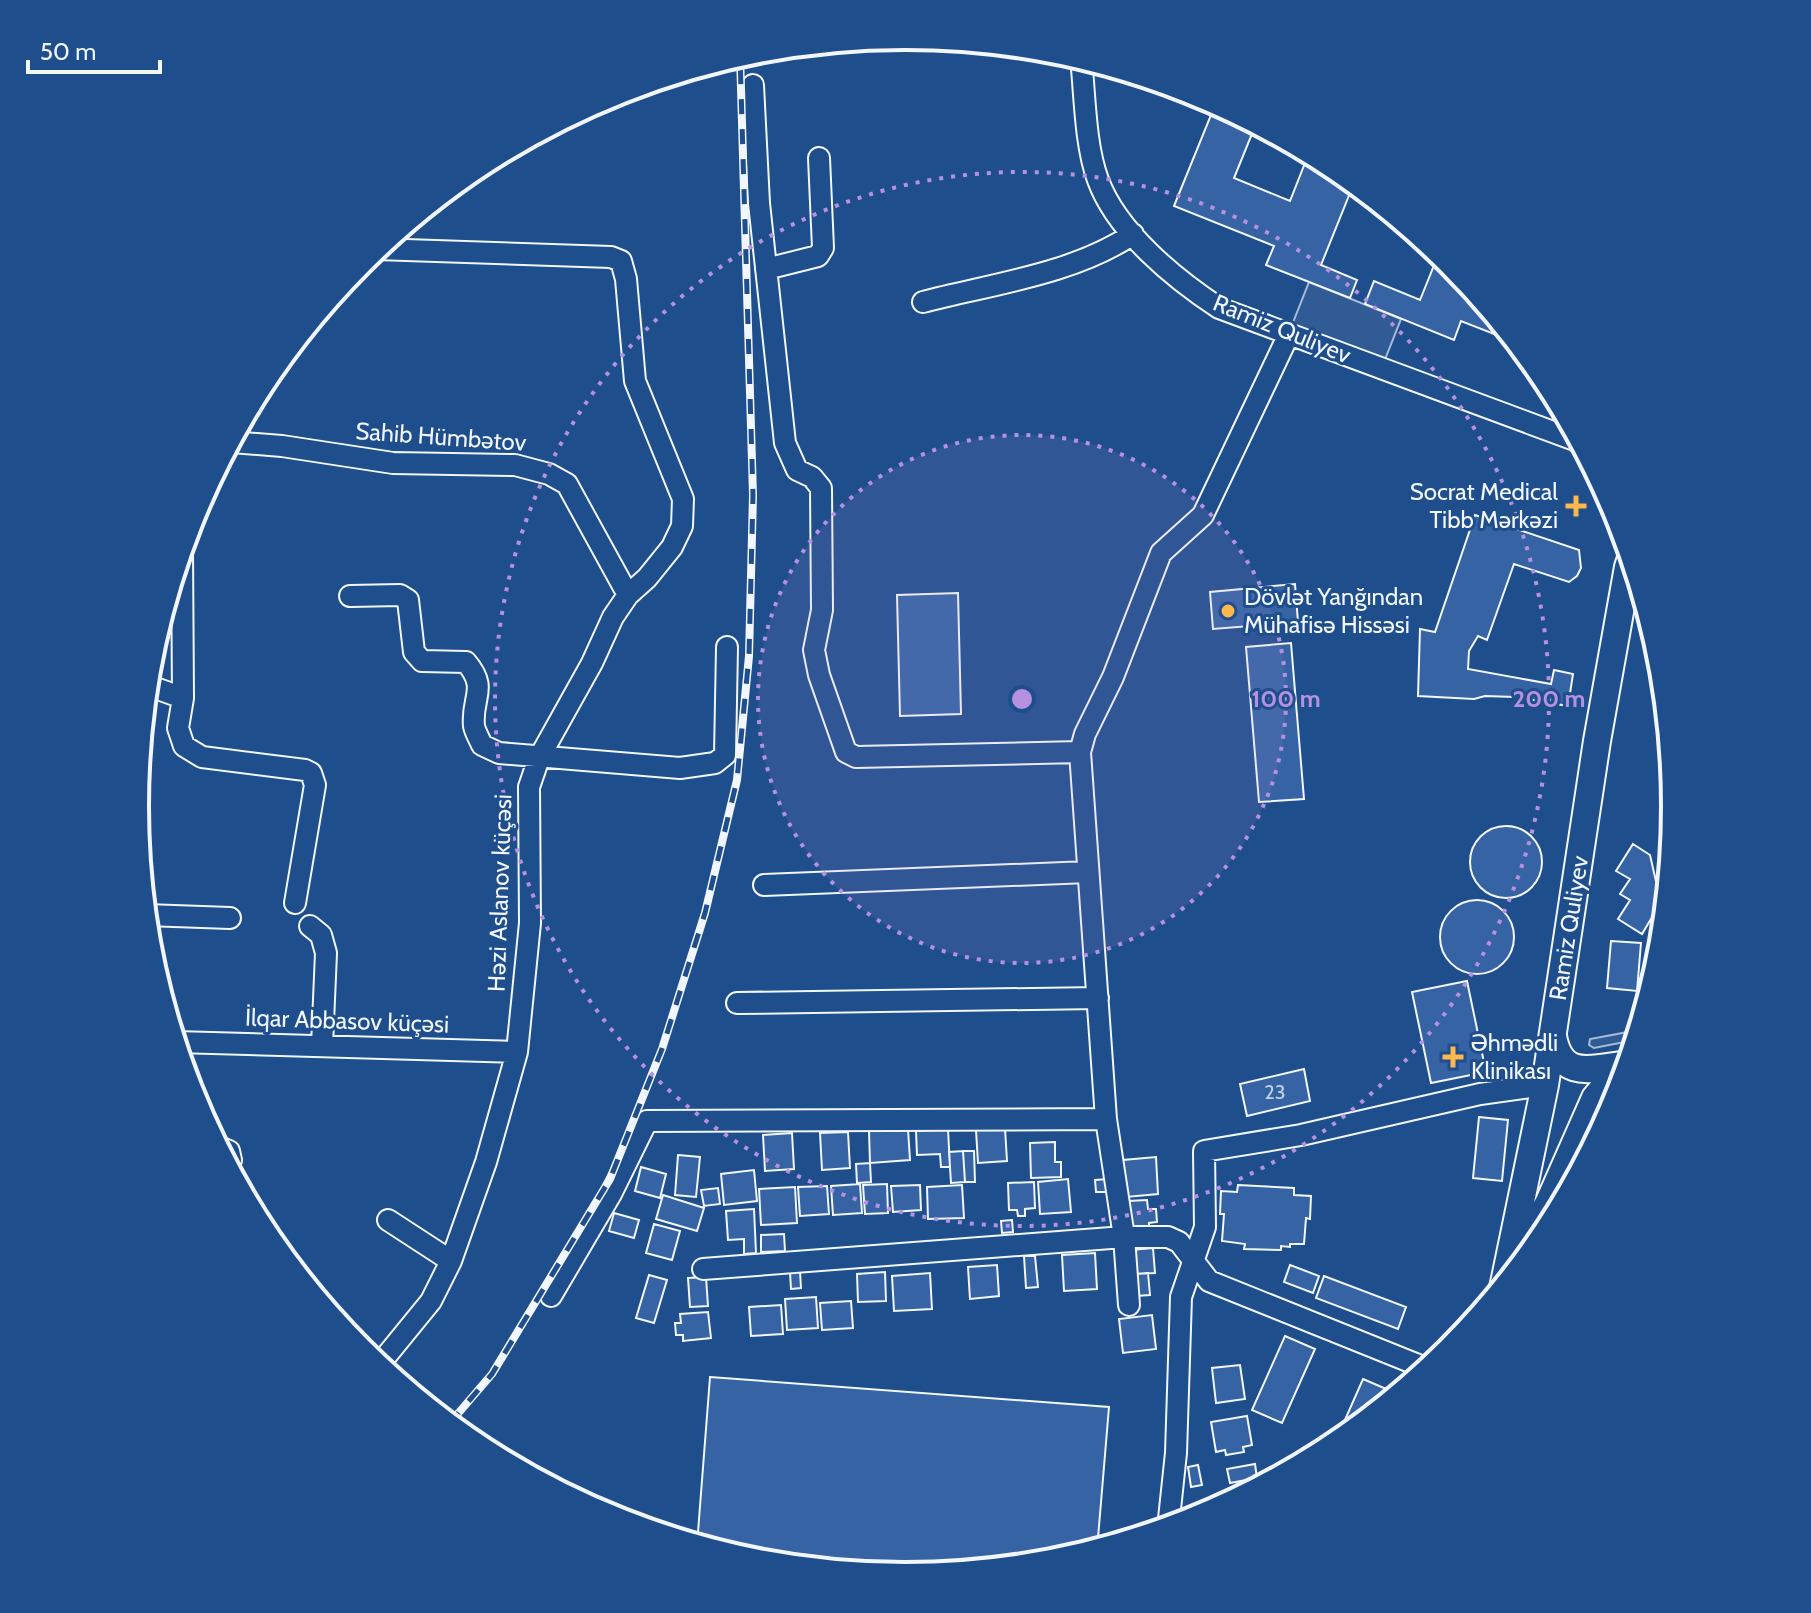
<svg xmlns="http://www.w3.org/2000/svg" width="1811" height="1613" font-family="Cabin,sans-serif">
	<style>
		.built { fill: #305b95; stroke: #a8bbd7; stroke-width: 2 }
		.building { fill: #3563a3; stroke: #f2f6ff; stroke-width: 2 }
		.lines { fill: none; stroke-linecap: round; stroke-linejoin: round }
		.minor-casing { stroke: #f2f6ff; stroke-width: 24 }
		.major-casing { stroke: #f2f6ff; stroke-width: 30 }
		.minor { stroke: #1f4e8c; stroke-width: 20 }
		.major { stroke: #1f4e8c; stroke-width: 26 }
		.rail-casing { stroke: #f2f6ff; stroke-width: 8 }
		.rail { stroke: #1f4e8c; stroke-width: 5; stroke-dasharray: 15; stroke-linecap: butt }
		.ring { fill: none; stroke: #b691df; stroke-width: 4; stroke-dasharray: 4 8 }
		.poi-dot { fill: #ffb74d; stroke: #1f4e8c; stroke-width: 3 }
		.labels { text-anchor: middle; stroke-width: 6; stroke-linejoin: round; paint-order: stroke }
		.number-label { font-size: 20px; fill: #c3d1e8 }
		.street-label { font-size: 24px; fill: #f2f6ff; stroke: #1f4e8c }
		.poi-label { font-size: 24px; fill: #f2f6ff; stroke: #1f4e8c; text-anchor: start }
		.rim { fill: none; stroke: #f2f6ff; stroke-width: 4 }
		.centre { fill: #b691df; stroke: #1f4e8c; stroke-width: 4 }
		.ring-label { font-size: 24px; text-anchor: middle; font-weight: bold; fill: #b691df; stroke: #1f4e8c; stroke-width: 6; stroke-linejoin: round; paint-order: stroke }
	</style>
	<rect width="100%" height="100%" fill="#1f4e8c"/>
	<path class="built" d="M1309,282L1401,319L1384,362L1292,325Z
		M1628,1032L1630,1041L1594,1048L1589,1045L1590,1039Z"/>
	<path class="building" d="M1215,105L1256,124L1234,178L1290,201L1309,153L1334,166L1354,183L1321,265L1357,280L1350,298L1266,265L1274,246L1174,206Z
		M1439,253L1451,262L1517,343L1461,321L1454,340L1365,304L1374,281L1420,300Z
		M1475,515L1579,550L1581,568L1577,576L1569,582L1514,564L1487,640L1478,636L1469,651L1468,669L1551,684L1554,670L1573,674L1568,706L1515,697L1485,696L1474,699L1418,696L1420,629L1435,632Z
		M1295,584L1298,622L1213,629L1210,592Z
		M958,593L961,714L900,716L897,595Z
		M1291,643L1304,799L1259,802L1246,647Z
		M1470 862a36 36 0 1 1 72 0a36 36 0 1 1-72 0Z
		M1633,844L1650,855L1663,912L1654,914L1642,934L1618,919L1630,900L1620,894L1630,879L1616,871Z
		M1671,858L1668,884L1663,860Z
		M1440 937a37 37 0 1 1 74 0a37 37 0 1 1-74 0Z
		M1611,941L1641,943L1637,991L1607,988Z
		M1467,981L1486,1072L1431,1083L1412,992Z
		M1304,1069L1310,1101L1247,1116L1240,1084Z
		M1479,1117L1508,1120L1502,1181L1473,1178Z
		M1005,1128L1007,1161L978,1163L976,1130Z
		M908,1129L910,1160L870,1163L869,1131Z
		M948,1129L950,1167H941L940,1154L917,1155L916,1131Z
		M848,1132L850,1168L822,1170L820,1133Z
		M792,1133L794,1169L765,1171L763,1135Z
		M1055,1142V1162H1061V1177L1031,1178L1030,1143Z
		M963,1151L965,1182L951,1183L949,1152Z
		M963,1151H974L975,1182H965Z
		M678,1155L700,1157L696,1197L675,1195Z
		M1156,1157L1158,1194L1126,1197L1123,1160Z
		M870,1163L871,1182L857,1183L856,1164Z
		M641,1167L666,1174L660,1198L635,1191Z
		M754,1170L757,1201L724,1205L721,1174Z
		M1068,1179L1071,1212L1040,1214L1038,1182Z
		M1108,1179V1192H1096L1095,1180Z
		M1034,1182L1035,1208L1025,1209V1216H1018L1017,1210H1009L1008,1183Z
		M860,1184L862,1213L833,1215L831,1186Z
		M887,1184L888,1213L865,1214L863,1185Z
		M920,1185L921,1210L893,1212L891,1186Z
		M962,1185L964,1218L928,1219L927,1187Z
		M1238,1185L1294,1188V1195L1311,1196L1310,1219L1306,1218L1304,1244H1290V1247L1281,1246V1250L1244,1249L1245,1244L1222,1241L1224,1214H1220L1221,1191L1237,1192Z
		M827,1186L829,1214L800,1216L798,1187Z
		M795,1187L797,1223L761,1225L759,1189Z
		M718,1188L720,1204L704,1206L701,1190Z
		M663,1195L704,1208L697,1231L656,1219Z
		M1147,1200L1148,1209H1156L1157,1222L1149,1223V1228L1130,1229L1128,1201Z
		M754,1209L756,1253L744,1254V1239L728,1240L726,1211Z
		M614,1213L639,1220L634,1238L609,1231Z
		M1012,1220L1013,1232L1002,1233L1001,1221Z
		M654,1224L680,1231L672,1260L646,1253Z
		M784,1234L785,1251L761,1252V1235Z
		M1153,1248L1155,1273L1134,1274L1131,1250Z
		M1095,1253L1097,1289L1064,1291L1062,1255Z
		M1024,1256H1035L1038,1287L1026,1288Z
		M997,1265L999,1296L970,1299L968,1267Z
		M1290,1265L1319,1276L1313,1293L1284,1282Z
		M800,1271L801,1288L791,1289L790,1272Z
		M885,1272L886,1301L858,1302L857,1274Z
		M930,1273L932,1309L894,1311L892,1276Z
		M1148,1273L1150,1295L1136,1296L1134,1274Z
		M649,1275L667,1280L654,1323L636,1318Z
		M1324,1276L1406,1307L1398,1329L1316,1298Z
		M706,1277L708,1306L690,1307L688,1278Z
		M816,1297L818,1328L787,1330L785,1299Z
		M851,1301L853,1328L822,1330L820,1303Z
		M781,1305L783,1334L751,1336L749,1307Z
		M708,1312L711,1338L683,1341V1335H676L675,1323H681L680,1314Z
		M1152,1315L1156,1349L1123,1353L1119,1319Z
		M1285,1336L1315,1349L1282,1423L1252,1410Z
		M1240,1365L1245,1399L1216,1403L1212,1368Z
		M710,1377L1109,1407L1097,1550L1055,1562L905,1577L755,1562L697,1545Z
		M1363,1379L1398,1394L1333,1447Z
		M1247,1416L1252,1445L1243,1447L1244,1452L1226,1455L1225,1450L1216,1452L1211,1422Z
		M1255,1464L1257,1478L1230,1483L1227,1469Z
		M1198,1465L1202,1485L1191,1487L1188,1467Z
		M1283,1472V1474L1269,1481L1261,1482L1260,1474Z"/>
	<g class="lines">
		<g class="minor-casing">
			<path id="minor" d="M1081,58C1085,96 1085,145 1098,180C1117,232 1175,279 1219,308L1580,442
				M753,85L759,203L785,443L797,470L812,477L821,488L822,610L814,650L819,675L846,752L856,757L1080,752
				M376,249L611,257L621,261L626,279L635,381L683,499L682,526L672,547L647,578L628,595L613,617L592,663L539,758L529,787L530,923L517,1052L486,1162L451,1261L431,1301L378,1366
				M766,269L818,256L823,248L819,158
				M923,302C992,284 1074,274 1133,234
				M231,442L282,446L393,463L515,465L549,474L567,484L628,595
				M182,550L183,698L178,728L184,746L202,757L305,770L311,773L315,785L295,903
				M350,596L400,595L408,600L414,652L422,661L466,662C489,689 471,697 474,726C475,732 480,740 482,745L499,753L680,768L715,763L725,755L727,647
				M147,685L183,698
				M764,885L1088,872
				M146,915L230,918
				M310,926L321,935L326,953L322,1046
				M737,1003L1098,998
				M176,1042L517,1052
				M217,1146L229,1151L231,1160L229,1167
				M388,1220L451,1261
				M703,1269L1124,1237H1168L1179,1242L1209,1281L1428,1369
				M551,1296L611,1194L647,1121L1106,1119
				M1129,1305L1124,1237L1106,1119L1080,752L1085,734L1113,677L1161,553L1203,515L1289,334
				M1168,1528L1176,1453L1181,1297L1205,1227L1204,1151L1301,1135L1480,1094L1545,1085"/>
		</g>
		<g class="major-casing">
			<path id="major" d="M1553,1036C1561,1082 1593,1068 1629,1064
				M1518,1258L1549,1202L1595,1098L1606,1085L1627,1070
				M1503,1288L1545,1085L1597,741L1628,567L1631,558"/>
		</g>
		<use href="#minor" class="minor"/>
		<use href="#major" class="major"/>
		<g class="rail-casing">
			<path id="rail" d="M449,1424L492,1374L610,1179L662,1049L705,913L737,780L749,656L753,495L740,55"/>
		</g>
		<use href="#rail" class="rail"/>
	</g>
	<circle cx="1022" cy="699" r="264" fill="#b691df" fill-opacity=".12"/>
	<g class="ring">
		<circle cx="1022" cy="699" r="264"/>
		<circle cx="1022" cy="699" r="527"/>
	</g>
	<g class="poi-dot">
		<path d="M1572 494h8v8h8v8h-8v8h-8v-8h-8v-8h8z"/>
		<circle cx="1228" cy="611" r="8"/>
		<path d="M1449 1045h8v8h8v8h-8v8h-8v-8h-8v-8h8z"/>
	</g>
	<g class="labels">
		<g class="number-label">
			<text x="1275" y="1099">23</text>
		</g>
		<g class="street-label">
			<text transform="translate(1282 329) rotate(22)" y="8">Ramiz Quliyev</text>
			<text transform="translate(441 437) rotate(4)" y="8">Sahib Hümbətov</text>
			<text transform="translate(500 893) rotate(-88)" y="8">Həzi Aslanov küçəsi</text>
			<text transform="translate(1569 928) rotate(-81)" y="8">Ramiz Quliyev</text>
			<text transform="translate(347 1021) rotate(2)" y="8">İlqar Abbasov küçəsi</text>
		</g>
		<g class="poi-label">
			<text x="1558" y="500" text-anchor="end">Socrat Medical<tspan x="1558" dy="28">Tibb Mərkəzi</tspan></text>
			<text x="1244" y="605">Dövlət Yanğından<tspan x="1244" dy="28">Mühafisə Hissəsi</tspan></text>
			<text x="1471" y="1051">Əhmədli<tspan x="1471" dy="28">Klinikası</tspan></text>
		</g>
	</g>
	<path d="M0 0H1811V1613H0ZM149 806a756 756 0 1 1 1512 0a756 756 0 1 1-1512 0Z" fill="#1f4e8c" fill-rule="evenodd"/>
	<path class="rim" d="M149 806a756 756 0 1 1 1512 0a756 756 0 1 1-1512 0Z"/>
	<circle cx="1022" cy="699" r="12" class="centre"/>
	<g class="ring-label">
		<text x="1286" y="707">100 m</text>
		<text x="1549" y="707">200 m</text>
	</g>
	<path d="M28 60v12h132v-12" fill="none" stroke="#f2f6ff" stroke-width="4"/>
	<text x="40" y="60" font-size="24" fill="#f2f6ff" stroke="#1f4e8c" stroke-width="6" paint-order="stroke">50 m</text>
</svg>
